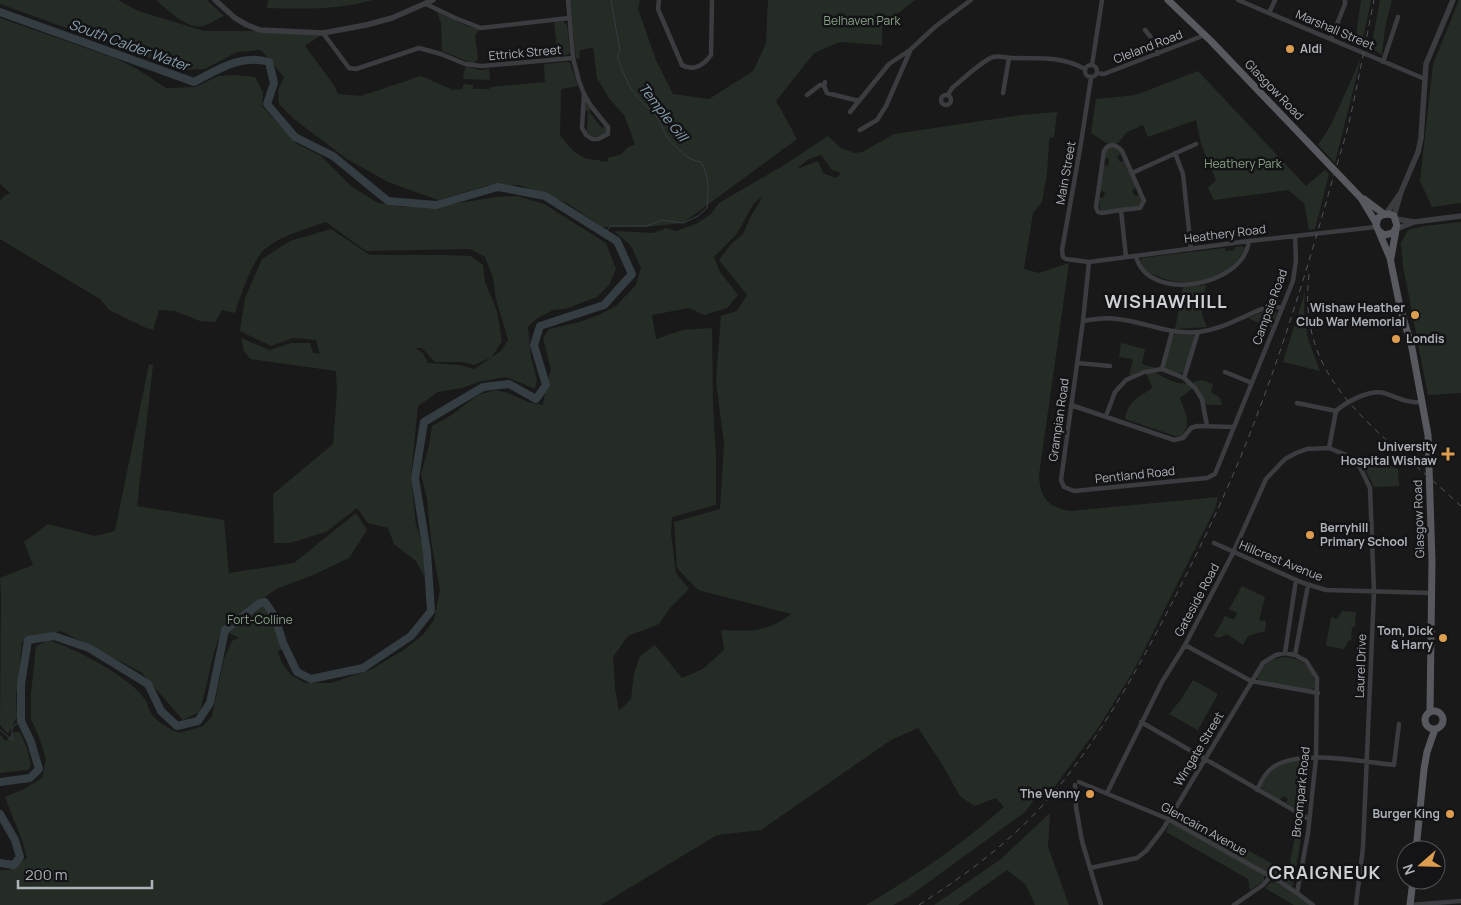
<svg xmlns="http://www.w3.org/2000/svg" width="1461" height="905" font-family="Manrope,sans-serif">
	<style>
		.green { fill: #252c25; fill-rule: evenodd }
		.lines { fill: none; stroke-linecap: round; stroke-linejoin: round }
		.stream { stroke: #343d42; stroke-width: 1 }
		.river { stroke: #343d42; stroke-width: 8 }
		.minor { stroke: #3a3c3f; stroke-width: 4.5 }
		.tertiary { stroke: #3a3c3f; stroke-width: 5.5 }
		.primary { stroke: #57595e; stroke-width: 7 }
		.rail { stroke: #515458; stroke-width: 1; stroke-dasharray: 6 5; stroke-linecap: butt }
		.poi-dot { fill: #dd9d4f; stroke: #141416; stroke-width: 2 }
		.labels { text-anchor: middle; stroke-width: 5; stroke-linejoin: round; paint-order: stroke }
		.park-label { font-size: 12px; fill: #88a186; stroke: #141416 }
		.street-label { font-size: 12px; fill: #adb2b9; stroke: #141416 }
		.poi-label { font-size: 12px; font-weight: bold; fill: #adb2b9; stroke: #141416; text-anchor: end }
		.water-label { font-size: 14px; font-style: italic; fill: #88a1af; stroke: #141416 }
		.district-label { font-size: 18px; font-weight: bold; letter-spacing: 1px; fill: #cdd0d5; stroke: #141416 }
	</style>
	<rect width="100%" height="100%" fill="#19191a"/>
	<path class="green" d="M0,0H118L138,11L204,31H260L319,34L320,36L305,46L334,85L338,94L361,96L421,76L453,90L462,89L464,84L473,85V89H489L491,87L545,82L544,64L567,62L570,63L578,86L562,89L561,90L560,135C571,150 581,161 600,160L601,162L608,161V158L622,154L627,148L635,144L624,115L608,97L597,78L593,47L579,51L580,58L576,59L570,0H640L638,9L656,60L673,94L709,99L753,71L766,44L768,0H915L882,26V45L840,42L814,53L776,101L797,139L683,223L645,227H602L567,203L520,185H489L438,200L388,182L347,159L294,119L279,104L278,90L284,77L261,50L237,52L205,69L184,70L0,4Z
		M156,0H207L224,16C217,19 210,24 203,26C188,30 166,9 156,0Z
		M268,0H373C337,10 304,9 267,8Z
		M1361,0H1371L1362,44L1356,37Z
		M1380,0H1392L1385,28L1382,55L1371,48Z
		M1459,0H1461V203L1432,207L1420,181L1433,64Z
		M437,12L467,26L480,29L475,36L478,58L474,64L442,51L441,23Z
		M0,18L117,59L137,69L166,88L196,87L218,76L233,75L255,77L263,92L262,106L297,144L321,156L351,186L378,203L403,207H434L496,197L517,196L544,204L606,243L616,269L609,285L597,297L565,309L553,310L536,319L528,327L531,357L537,380L535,389L506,377L478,382L462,388L438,392L418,406L411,477L416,525L424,549V576L416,561L394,544L388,528L368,523L357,508L326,532L290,543H274L273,494L333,444L337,392L336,371L250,359L244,351L241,338L270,350L291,343H310L313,353L320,354L316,340L293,338L271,346L240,331L245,298L262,259L290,241L331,229L370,255H442L471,256L483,265L485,282L497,311L502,341L492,357L474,365L463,362H435L422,348H415L423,353L428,363L460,365L474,369L501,351L508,340L496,299L493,277L485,257L470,249L366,251L326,222C305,229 282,235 265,249C253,259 240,297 235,313L222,310L215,322L200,321L175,311L159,310L153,330L144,327L109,310L100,299L0,239V201L3,197L10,193L0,184Z
		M563,21L567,25L570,51L569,54L558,57L554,22Z
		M1361,58L1335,163L1318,145L1331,125Z
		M466,66L480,70L489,69L490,80L464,79L463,75Z
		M1198,71L1306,186L1325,170L1329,174L1315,229L1309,230L1304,203L1288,190L1214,200L1208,188L1216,180L1201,144L1196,120L1148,137L1143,125L1127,132L1118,143H1106L1091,133L1096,99L1136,95Z
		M586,103H587L591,109L589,112L602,128L605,126L607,129L605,134L592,137L584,130H587L588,111H584Z
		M1057,112L1054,137L1050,138L1049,141L1047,173L1042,202L1033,213L1024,269L1039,273L1069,263L1039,475C1040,498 1048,507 1070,511L1218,497L1215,509L1135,668L1100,725L1055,786L1035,799L1025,812L908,897L893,905H866C914,877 962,844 1004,807L996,798L974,806L960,796L940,761L918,728L891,740L761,830L717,835L601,905H0V870H9L27,858L23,843L5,797L22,790L42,778L46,759L38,734L31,719V694L36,646L49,640C76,649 128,676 145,699C148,703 148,709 151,713C156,722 170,729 179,733L203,726L212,716L224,659L232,641L239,638L225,631L260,603H265L275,618L283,648L278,652L282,663L291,675L305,683H331L372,669L402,651L423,635L434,620L440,590L431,541L427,499L421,474L429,445L432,426L450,416L478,395L495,390L508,393L528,402L543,405L546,385L551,370L543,338L549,329L576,323L599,315L616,306L636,285L641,268L631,246L614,231L653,233L666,228L676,231L696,224L711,214L719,203L781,167L828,136L841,148L854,153L862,152L894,134L1021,115ZM821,155L832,170L841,173L836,178L823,173L818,161L797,169L807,160ZM763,196L750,218L743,234L731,244L719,260L747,295L737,311L721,316L716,381L724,444L720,509L674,522L677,568L698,590L791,614C767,633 750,631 721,630L724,650L703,669L682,678L655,645L640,656L634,674L631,699L619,711L615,689L613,657L628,636L659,624L670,608L689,589L676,573L671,533L672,517L716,505V455L713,407L712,328L683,330L656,339L652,315L689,308L704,315L727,308L738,295L720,272L714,257L736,235L754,203Z
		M1112,146L1118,148L1121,154L1117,156L1120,162L1124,161L1136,188L1132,190L1135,196L1139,195L1142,203L1136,207L1102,211L1100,209L1099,198H1103L1105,192L1100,191L1104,165L1108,166L1109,159L1105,158L1106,149Z
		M1461,222V393L1428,395L1403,266L1401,243L1408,230L1424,226Z
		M1242,246L1245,248C1230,280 1188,290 1157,276C1154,275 1149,273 1147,271C1144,269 1142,264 1140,261L1142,258L1225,248L1226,251L1235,250V247Z
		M1206,285L1202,315L1207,327L1175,329L1183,287Z
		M1305,292L1304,312L1308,339L1320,371L1283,362Z
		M1267,310H1274L1277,313L1271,328L1248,318Z
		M1175,334L1193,335L1195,337L1184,372L1180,374L1166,370L1164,366L1173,336Z
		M1121,343L1145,349L1142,364L1156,368L1145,369L1129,376L1133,359L1119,357Z
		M149,364L153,365L137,506L224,520L229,573L294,563L356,513L367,530L349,558L313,575L276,589L222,628L214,652L200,712L183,720L141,672L61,631L22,642L16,697L17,717L8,734L0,725L1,599L0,578L33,565L24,542L48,524L95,536L115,531Z
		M1155,372C1162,377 1179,386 1188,383L1193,388L1180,398C1184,411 1193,424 1181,436H1175L1125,419C1128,402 1138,397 1151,389L1152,387L1146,373Z
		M1202,380L1213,384L1211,392L1220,398L1222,405H1206L1200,391L1193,382Z
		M1389,465L1398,469L1399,486L1374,487L1364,467Z
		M1242,586L1265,597L1259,620L1266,621L1265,631L1248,636L1243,645L1227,634L1219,638L1214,636L1225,616L1234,620L1237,613L1229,609Z
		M1342,611L1356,612L1355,627H1352L1351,640L1348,641L1344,649L1326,646L1331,617L1337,619Z
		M1287,657C1304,659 1315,671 1315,688L1311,690L1259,681L1257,677C1265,663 1271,658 1287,657Z
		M1193,680L1218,694L1198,730L1169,714L1180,701Z
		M14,732H20L28,751L31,766L28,770L0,773V735L6,741Z
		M1298,761H1309L1311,763L1305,813L1286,803L1288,799L1283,796L1280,800L1261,788C1263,771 1283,763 1298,761Z
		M1178,810L1288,873L1298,820L1292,813L1304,820L1293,886H1290L1175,821L1174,817Z
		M1050,813L1048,847L1069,905H1035L1026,885L1007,870L958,905H934L1001,859Z
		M1172,823L1264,875V881L1250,890L1248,879L1166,832L1169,824Z
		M1275,882L1309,903L1310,905H1294L1265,888L1270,883Z"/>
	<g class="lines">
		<path class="stream" d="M605,234L610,226H647L662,220L683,223L698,216L707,208C708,191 710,177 701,162C688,161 676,147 668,138C663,133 662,123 657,117C648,107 636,98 629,85C625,77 621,66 617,57L620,51L611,0
			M0,730L12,740V727L21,721"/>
		<path class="river" d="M0,12L194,82C219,69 241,54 269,62L274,83L267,104L295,137L333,156L388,201L436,205L498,187L545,196L617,241L632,274L604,305L540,326L534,345L546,385L536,399L509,384L483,387L424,422L415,478L427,552L431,611L411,636L363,668L311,679L297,672L283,643L275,617L265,602L260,603L225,630L210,703L198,721L177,726L161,711L148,684L89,648L54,636L28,640L21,684V721L31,742L39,769L30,778L0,782
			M0,814L15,840L20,857L14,865L0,863"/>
		<path class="minor" d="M568,0L573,58L579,81L584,94L591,106L608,127V134L598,139H592L586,135L582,128L584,94
			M659,0L658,9L682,65C693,72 704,65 711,55L712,0
			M1238,0L1425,79
			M426,4L455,18L481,28L569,18
			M1269,13L1275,0
			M1145,30L1150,36L1158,54
			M323,33L349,68L356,69L419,48L441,54L465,64L482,66L573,58
			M1331,39L1345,4V0
			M1383,62L1398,17
			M1085 71a6 6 0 1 1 12 0a6 6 0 1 1-12 0Z
			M1092,65L1102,0
			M1097,73L1104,74L1109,72L1205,35
			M1091,78L1080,149L1062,250L1063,257L1066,259L1089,262L1249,241L1376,227
			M825,82L824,86L827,93L859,101
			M1003,93L1009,58
			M941 100a5 5 0 1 1 10 0a5 5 0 1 1-10 0Z
			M807,95L820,85H824
			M948,95L952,88C962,80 983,60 993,57C1000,55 1006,58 1012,58C1040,59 1059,55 1085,69
			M850,112L889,64L910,50L936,26L971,0
			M860,130L877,120L886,106L910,51
			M1175,153L1183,174L1191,249
			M1132,173L1196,144
			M1121,210L1102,213L1098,212L1096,207L1104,151C1109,142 1116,144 1122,151L1144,201L1140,208L1121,210L1126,257
			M1136,256C1147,303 1243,288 1249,241
			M1089,262L1083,321L1061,480L1064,487L1074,491L1207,478L1215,474L1293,281L1296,260L1295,236
			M1083,321C1094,319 1106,317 1117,319C1147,322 1167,335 1199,332C1213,330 1227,325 1239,319C1254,313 1265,304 1282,308
			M1077,363L1110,366
			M1162,369L1172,332
			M1225,372L1252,383
			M1184,378L1198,332
			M1297,403L1336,411
			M1071,405L1174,440L1183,438L1191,428L1197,426L1234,427
			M1106,416L1115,392L1126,380L1144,372L1162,369L1184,378L1195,388L1202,399L1207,426
			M1329,448L1336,411C1346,402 1370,389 1384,393C1397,397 1408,404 1423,402
			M1214,543L1303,583L1326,590L1432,593
			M1185,645L1251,681L1318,693
			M1285,653L1296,580
			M1295,655L1308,585
			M1141,722L1309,819
			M1079,782L1168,819L1277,880L1297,893L1313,905
			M1075,785L1076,807L1082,841L1101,905
			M1257,790C1261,781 1265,773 1272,768C1298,748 1363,762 1394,765L1399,724
			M1107,793L1162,682L1185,645L1233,553L1266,479L1285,459L1296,453L1307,449L1329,448L1346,455L1360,467L1370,488L1374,592L1363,847L1356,905
			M1090,868L1137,858L1146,851L1163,829L1263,663L1276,655L1285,653L1295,655L1306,661L1317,678L1316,758L1308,833L1297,893
			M1234,905L1263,885L1270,877
			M1410,905L1461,901"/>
		<path class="tertiary" d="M215,0L235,18L247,25L260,30L323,33L366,25L392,18L433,0
			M1386,214L1399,195
			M1394,216L1401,192L1418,152L1421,138L1426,64L1453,0
			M1396,219L1414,222L1461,216
			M1396,229L1414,222"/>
		<path class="primary" d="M1168,0L1211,41L1361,198L1376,223
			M1364,199L1384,214
			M1379,231L1384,235L1393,233L1397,226L1394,216L1389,214L1382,215L1378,218L1376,225L1390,258L1400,307L1412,348L1428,435L1432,561L1430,711
			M1391,258L1396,230
			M1425 720a9 9 0 1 1 18 0a9 9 0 1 1-18 0Z
			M1416,850L1424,769L1427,752L1435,729
			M1410,905L1413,880"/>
		<path class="rail" d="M1309,274C1300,352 1337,396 1392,445C1415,465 1438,485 1461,506
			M919,905C967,874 1013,840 1051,796C1101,737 1140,665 1175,597C1201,546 1226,494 1247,441C1278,363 1303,283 1326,203C1333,176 1342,150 1349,123C1358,82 1366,41 1374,0"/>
	</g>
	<g class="poi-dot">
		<circle cx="1290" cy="49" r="5"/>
		<circle cx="1415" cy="315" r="5"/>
		<circle cx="1396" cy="339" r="5"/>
		<path d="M1445.5 446.5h5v5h5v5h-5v5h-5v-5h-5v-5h5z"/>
		<circle cx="1310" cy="535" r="5"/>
		<circle cx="1443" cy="638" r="5"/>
		<circle cx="1090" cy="794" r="5"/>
		<circle cx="1450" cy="814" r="5"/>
	</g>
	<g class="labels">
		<g class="park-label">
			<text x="862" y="25">Belhaven Park</text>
			<text x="1243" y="168">Heathery Park</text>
			<text x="260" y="624">Fort-Colline</text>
		</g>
		<g class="street-label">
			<text transform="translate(1335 30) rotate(23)" y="4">Marshall Street</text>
			<text transform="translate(1148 47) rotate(-21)" y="4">Cleland Road</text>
			<text transform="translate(525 53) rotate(-5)" y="4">Ettrick Street</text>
			<text transform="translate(1274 90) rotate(46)" y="4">Glasgow Road</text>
			<text transform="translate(1066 173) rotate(-80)" y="4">Main Street</text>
			<text transform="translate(1225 234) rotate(-7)" y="4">Heathery Road</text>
			<text transform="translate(1270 307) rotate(-70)" y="4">Campsie Road</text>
			<text transform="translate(1059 420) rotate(-82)" y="4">Grampian Road</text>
			<text transform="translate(1135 475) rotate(-6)" y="4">Pentland Road</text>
			<text transform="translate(1419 519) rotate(-92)" y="4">Glasgow Road</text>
			<text transform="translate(1281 561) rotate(22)" y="4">Hillcrest Avenue</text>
			<text transform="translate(1197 600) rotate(-62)" y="4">Gateside Road</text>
			<text transform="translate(1361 666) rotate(-88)" y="4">Laurel Drive</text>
			<text transform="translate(1199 749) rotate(-59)" y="4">Wingate Street</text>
			<text transform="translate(1301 792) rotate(-84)" y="4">Broompark Road</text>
			<text transform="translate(1204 829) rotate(29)" y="4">Glencairn Avenue</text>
		</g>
		<g class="poi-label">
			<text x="1300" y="53" text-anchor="start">Aldi</text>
			<text x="1405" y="312">Wishaw Heather<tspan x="1405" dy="14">Club War Memorial</tspan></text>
			<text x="1406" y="343" text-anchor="start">Londis</text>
			<text x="1437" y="451">University<tspan x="1437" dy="14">Hospital Wishaw</tspan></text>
			<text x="1320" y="532" text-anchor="start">Berryhill<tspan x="1320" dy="14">Primary School</tspan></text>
			<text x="1433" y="635">Tom, Dick<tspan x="1433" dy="14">&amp; Harry</tspan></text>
			<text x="1080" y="798">The Venny</text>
			<text x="1440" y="818">Burger King</text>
		</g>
		<g class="water-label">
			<text transform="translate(129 45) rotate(20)" y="5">South Calder Water</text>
			<text transform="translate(663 112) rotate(52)" y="5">Temple Gill</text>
		</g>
		<g class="district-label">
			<text x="1166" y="308">WISHAWHILL</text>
			<text x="1325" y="879">CRAIGNEUK</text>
		</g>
	</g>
	<g transform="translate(1421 865) rotate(250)"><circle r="24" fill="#141416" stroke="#515357"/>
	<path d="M0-4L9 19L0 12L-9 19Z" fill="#dd9d4f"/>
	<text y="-8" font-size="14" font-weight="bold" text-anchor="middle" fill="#adb2b9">N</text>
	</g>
	<path d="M18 880v8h134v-8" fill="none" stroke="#adb2b9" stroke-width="2.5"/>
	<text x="25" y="880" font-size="15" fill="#adb2b9" stroke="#141416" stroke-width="4" paint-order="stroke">200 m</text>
</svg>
